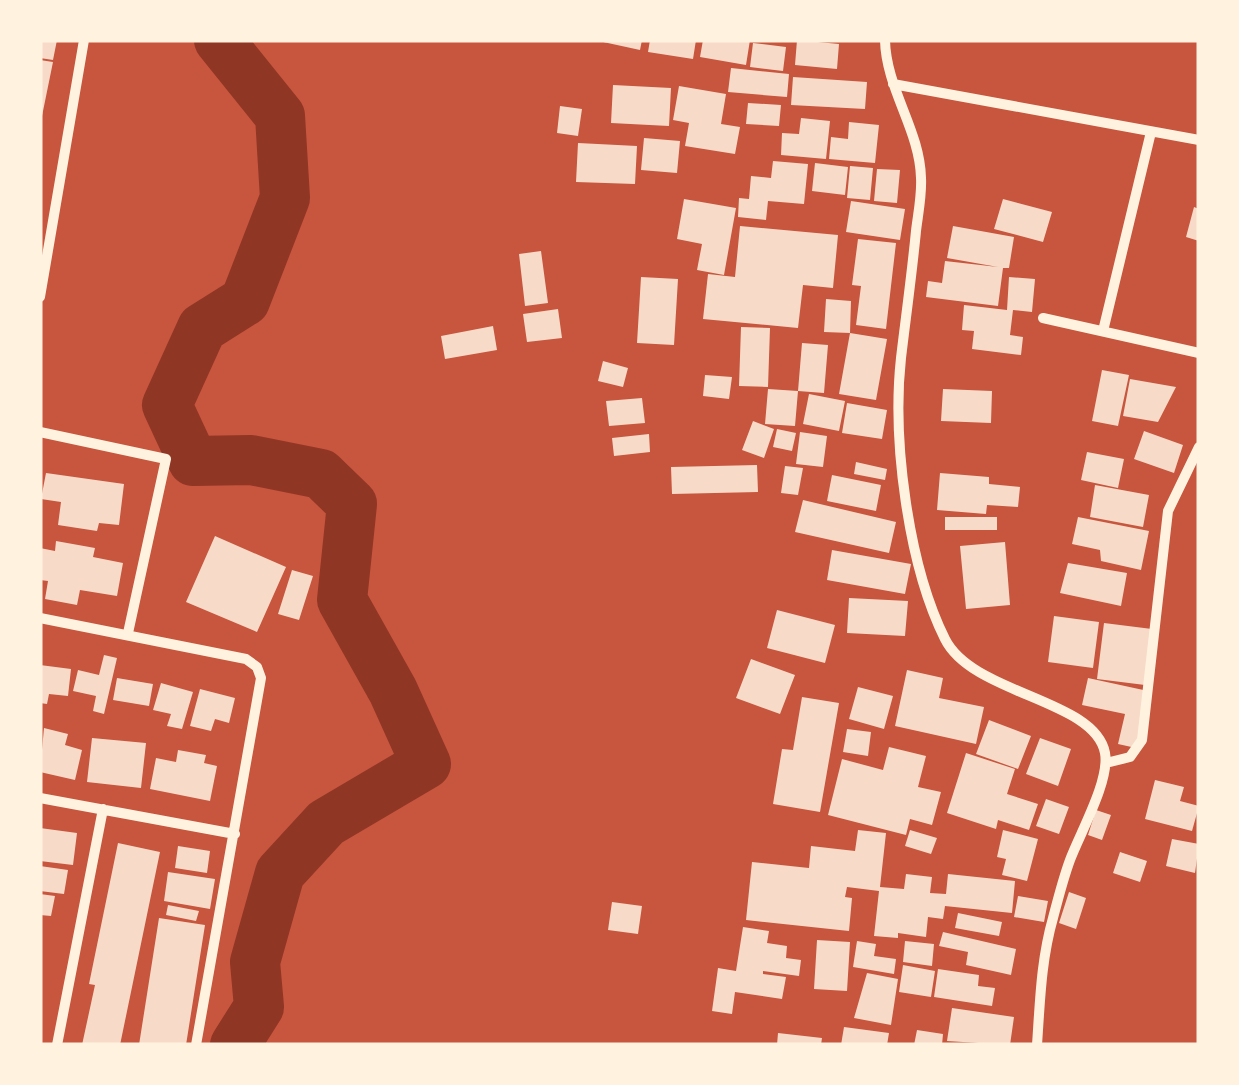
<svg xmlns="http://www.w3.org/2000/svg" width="1239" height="1085" font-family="'Exo 2',sans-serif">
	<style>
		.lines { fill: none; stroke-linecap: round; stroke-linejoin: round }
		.river { stroke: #8f3625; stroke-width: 50 }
		.building { fill: #f7dbc8 }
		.minor { stroke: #fff3e0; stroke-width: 10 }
	</style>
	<rect width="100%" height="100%" fill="#c8553d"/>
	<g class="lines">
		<path class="river" d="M219,40L280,116L285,198L245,301L202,328L167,405L193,461L251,460L321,474L352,504L342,600L393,691L426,764L326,823L280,873L255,962L259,1007L235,1045"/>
	</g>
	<path class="building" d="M40,40H57L53,60L40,58Z
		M594,40H642L640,50Z
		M650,40H696L693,59L648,52Z
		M703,40H750L746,65L700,57Z
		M797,40L839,44L837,69L795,65Z
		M753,43L786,47L783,71L750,67Z
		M40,60L53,62L42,116H40Z
		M731,68L789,74L787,97L728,92Z
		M793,77L867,82L865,109L791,105Z
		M613,85L671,88L669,126L611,123Z
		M679,86L726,94L721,124L740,127L735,154L685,146L689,123L673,120Z
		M748,103L781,105L779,126L746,124Z
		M560,106L582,109L578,136L557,133Z
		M801,118L830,121L826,159L781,155L782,133L799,134Z
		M849,122L879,125L875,163L829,159L831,137L848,139Z
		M644,138L680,141L677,173L641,170Z
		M578,143L637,146L635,184L576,182Z
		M773,161L808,164L804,204L768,201L766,220L738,217L739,198L749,199L751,176L771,178Z
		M815,163L848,167L845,195L812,191Z
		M850,166L873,168L870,200L847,198Z
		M877,169L900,170L897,203L874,201Z
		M684,199L736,208L724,275L697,270L702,244L677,239Z
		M1003,199L1052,212L1043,242L994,229Z
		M851,201L905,209L900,240L846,232Z
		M1194,207L1199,209V241L1186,237Z
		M740,226L838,235L833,288L803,285L798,328L703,319L708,274L735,277Z
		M953,226L1014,237L1009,268H1003L998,306L926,297L928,281L942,283L945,261L998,267L947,258Z
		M858,239L896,243L886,329L856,325L861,286L852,285Z
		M541,251L548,303L525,306L519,254Z
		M641,277L678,279L674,345L637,343Z
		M1009,277L1035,279L1032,312L1013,310L1010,335L1023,337L1021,355L972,349L974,331L962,330L964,305L1007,310Z
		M826,299L851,301L850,333L824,332Z
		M558,309L562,338L527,342L523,314Z
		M493,326L497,350L445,359L441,336Z
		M741,327L770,328L768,387L739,386Z
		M850,333L887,339L876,400L839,394Z
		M802,343L828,345L824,393L798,391Z
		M603,361L628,368L623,387L598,381Z
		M1102,370L1129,375L1118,426L1092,421Z
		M705,375L732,377L729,399L703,396Z
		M1130,379L1176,387L1158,422L1123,416Z
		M768,389L798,391L795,426L765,424Z
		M943,389L992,391L991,423L941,421Z
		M809,394L845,401L839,431L803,424Z
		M642,398L645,423L609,426L606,401Z
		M847,403L887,410L882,439L842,433Z
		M753,421L774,429L764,458L742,450Z
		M777,429L796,433L792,451L773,447Z
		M1144,431L1183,445L1174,473L1134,459Z
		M800,432L827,436L823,467L796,464Z
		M649,434L650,452L614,456L612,438Z
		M1087,452L1124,459L1118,488L1081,480Z
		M856,462L887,469L885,480L854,474Z
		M757,465L758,492L672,494L671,467Z
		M785,466L803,468L798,495L781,493Z
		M46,473L124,484L119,525L99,523L97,531L58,525L61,502L41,499Z
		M940,473L989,477V484L1020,487L1018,507L987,505L986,514L937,510Z
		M832,475L881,485L876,511L827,501Z
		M1095,485L1149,495L1143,527L1090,517Z
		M803,500L896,522L889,553L795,532Z
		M945,517H997V530H945Z
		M1078,517L1149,531L1141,570L1101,561L1100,550L1072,544Z
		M215,536L286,567L257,632L186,602Z
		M56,541L95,548L93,557L123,563L117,596L80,590L77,605L45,599L48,581L40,580V548L55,551Z
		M1005,542L1010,605L966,609L960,546Z
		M832,550L911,564L905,594L827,580Z
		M1068,563L1127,573L1121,606L1060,593Z
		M292,570L313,576L299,620L278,614Z
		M849,598L908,601L905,636L847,633Z
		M777,610L835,625L825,663L767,648Z
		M1054,616L1099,622L1093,668L1048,662Z
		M1104,623L1152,629L1145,685L1097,679Z
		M104,655L117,658L104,714L93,711L96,696L73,691L78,670L99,675Z
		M751,659L795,675L780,714L736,698Z
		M40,665L71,669L68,696L49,694L47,704L40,703Z
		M907,670L943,678L939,698L984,707L976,744L895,726Z
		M117,678L153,684L149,706L113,700Z
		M1088,678L1148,691L1136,748L1118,744L1125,714L1082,705Z
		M161,683L193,692L182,729L167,726L171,714L153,710Z
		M858,687L893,696L884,729L849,719Z
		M200,689L235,698L229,723L215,719L211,731L190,726Z
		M802,697L839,703L820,812L773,804L782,749L793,750Z
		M989,720L1031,736L1018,769L976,754Z
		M44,728L68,734L65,745L82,750L75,780L40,772Z
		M847,729L871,732L868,756L843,752Z
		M92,738L146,743L141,788L87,782Z
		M1040,738L1071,749L1058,786L1026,774Z
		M889,747L926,756L918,787L941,792L932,825L910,819L906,835L828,815L842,759L883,770Z
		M178,750L206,755L204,763L217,766L210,801L150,789L156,758L176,762Z
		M966,753L1015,769L1007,794L1038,804L1029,830L998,820L996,829L947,813Z
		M1155,780L1184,787L1180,801L1199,806L1192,831L1145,819Z
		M1046,799L1069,807L1059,834L1036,826Z
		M1096,810L1111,815L1102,840L1088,835Z
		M40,828L77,833L73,865L40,861Z
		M858,830L886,833L880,887L904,889L906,874L932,877L930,893L946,894L948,874L1015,881L1012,913L945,906L943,919L928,917L926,937L898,933V938L874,936L879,891L847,887L845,897L852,898L849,931L746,920L752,862L809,868L811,846L855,851Z
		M910,830L937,838L931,854L905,846Z
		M1003,830L1038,839L1027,881L1002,875L1006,859L997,857Z
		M1172,839L1199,844L1195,873L1166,866Z
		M118,843L160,852L120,1045H82L95,985L89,984Z
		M178,846L210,851L207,873L175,868Z
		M1120,852L1147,861L1140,882L1113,873Z
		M40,866L68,870L64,894L40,891Z
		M168,872L215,879L210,909L164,901Z
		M1069,892L1086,898L1076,929L1059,923Z
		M40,894L55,896L51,916L40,915Z
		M1018,896L1048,901L1044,922L1014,917Z
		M612,902L642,906L638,934L608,930Z
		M168,905L199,911L196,921L166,915Z
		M958,913L1002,922L999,936L955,928Z
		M159,918L205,925L186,1045H139Z
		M743,927L769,931L767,943L787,946L786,958L801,960L799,976L763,971V974L786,977L782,999L735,992L732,1014L712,1011L718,968L736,971Z
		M943,932L1016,949L1011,975L966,965L968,952L939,946Z
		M817,940L850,942L847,991L814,989Z
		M857,941L876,944L874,956L896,959L894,974L853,967Z
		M905,941L934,944L932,966L903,962Z
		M903,965L935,971L931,997L899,992Z
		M938,969L979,975L978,986L995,988L992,1006L934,997Z
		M867,973L898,979L891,1025L854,1018Z
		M952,1008L1014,1017L1010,1045L947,1041Z
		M844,1027L889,1033L887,1045H841Z
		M917,1030L943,1034L942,1045H914Z
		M778,1033L822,1038L821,1045H777Z"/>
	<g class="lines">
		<path class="minor" d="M885,40C886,89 920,130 921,178C922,195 918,214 916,231C912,273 906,316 901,358C892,440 908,565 945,639C973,695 1095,699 1105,753C1110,781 1080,833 1070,860C1063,879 1058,899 1053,918C1041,960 1040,1002 1037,1045
			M893,84L1199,140
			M40,297L84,40
			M1043,318L1199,353
			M1103,331L1151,132
			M40,432L166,459L128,633
			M40,618L246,659L257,667L261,678L196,1045
			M1106,763L1130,757L1142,740L1168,511L1199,447
			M40,798L235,834
			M57,1045L103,809"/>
	</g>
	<rect width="1239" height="1085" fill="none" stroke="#fff3e0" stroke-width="85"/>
</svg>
